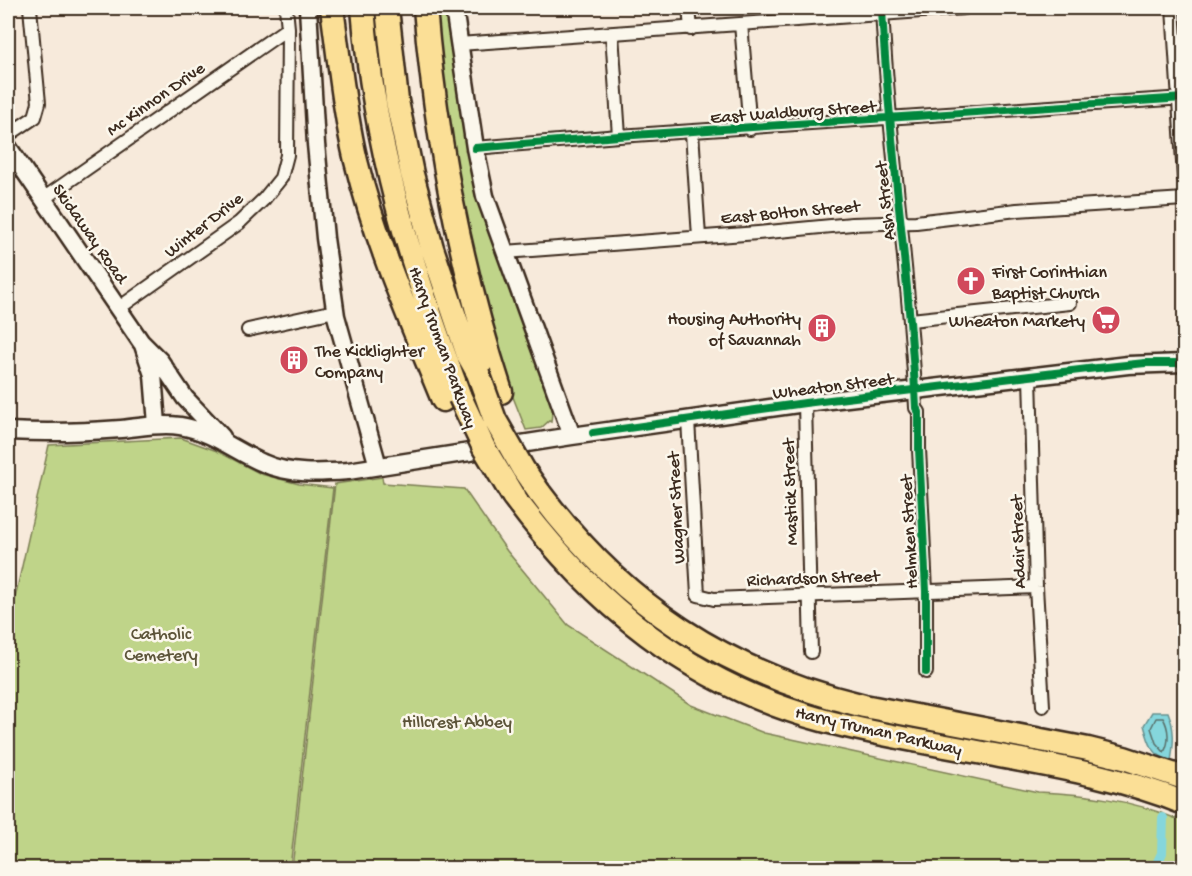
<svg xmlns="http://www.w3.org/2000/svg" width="1192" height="876" font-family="'Gochi Hand',sans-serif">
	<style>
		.green { fill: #bfd489; stroke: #7d7f54; stroke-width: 1.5 }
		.water { fill: #85d6dc; stroke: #679190; stroke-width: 1.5 }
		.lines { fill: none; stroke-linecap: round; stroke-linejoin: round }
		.shore { stroke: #596f6a; stroke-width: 1.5 }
		.canal { stroke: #85d6dc; stroke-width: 10 }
		.minor-casing { stroke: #3b2a1e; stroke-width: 16 }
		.secondary-casing { stroke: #3b2a1e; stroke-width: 21 }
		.motorway-casing { stroke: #3b2a1e; stroke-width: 27 }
		.minor { stroke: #fbf7ec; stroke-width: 12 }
		.secondary { stroke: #fbf7ec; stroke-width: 16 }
		.motorway { stroke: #fbdf96; stroke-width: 22 }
		.motorway-bridge-casing { stroke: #3b2a1e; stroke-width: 27; stroke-linecap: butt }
		.motorway-bridge { stroke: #fbdf96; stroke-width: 22 }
		.cycleway-casing { stroke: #fbf7ec; stroke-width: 11 }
		.cycleway { stroke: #00873e; stroke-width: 8 }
		.labels { text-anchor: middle; stroke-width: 5; stroke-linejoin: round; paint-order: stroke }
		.street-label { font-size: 18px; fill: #3b2a1e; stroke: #fbf7ec }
		.poi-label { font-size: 18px; fill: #3b2a1e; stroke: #fbf7ec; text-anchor: start }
		.park-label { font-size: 18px; fill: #5c5439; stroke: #fbf7ec }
	</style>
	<rect width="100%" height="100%" fill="#f7eadb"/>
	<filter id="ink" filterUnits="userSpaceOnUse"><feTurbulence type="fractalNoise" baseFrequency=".0167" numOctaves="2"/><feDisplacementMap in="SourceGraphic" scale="12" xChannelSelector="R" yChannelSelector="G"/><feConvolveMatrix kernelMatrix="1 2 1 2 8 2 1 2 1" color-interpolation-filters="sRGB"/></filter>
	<g filter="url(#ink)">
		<path class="green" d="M435,8H447L481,200L490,234L553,404L551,422L549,421L541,428L526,430L511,392L477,277L450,154Z
			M181,438L217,451L261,474L299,484L333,488L290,868H8V629L49,445Z
			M382,477L383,483L464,489L507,551L568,625L691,705L764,733L1038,792C1086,794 1132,800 1177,819L1184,799V868H292L335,484Z"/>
		<path class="water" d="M1152,712H1168C1175,729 1174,743 1171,761C1152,755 1149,744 1144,725Z"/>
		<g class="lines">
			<path class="shore" d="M1156,718H1163C1169,728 1170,742 1164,752L1156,743L1151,728Z"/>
			<path class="canal" d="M1155,868L1162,853L1163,818"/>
			<g class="minor-casing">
				<path id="minor" d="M689,8L691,29
					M882,8C888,141 910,274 916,408L919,412V449L926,591V672
					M1173,8L1184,178
					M741,24L750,129
					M612,34L619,136
					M459,44L964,8
					M692,132L699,237
					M8,135L35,117L39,103L30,8
					M475,148L619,136L1184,98
					M43,199L288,28
					M505,252L758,233L852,224L916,222L1017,210L1184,199
					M119,308L239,223L264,199L281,178L287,155L288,28L286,8
					M911,320L1070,303
					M248,330L335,311
					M1030,377L1036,587L1043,706
					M805,403L811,652
					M688,420L698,595L714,599L1036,587"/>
			</g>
			<g class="secondary-casing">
				<path id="secondary" d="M308,8L316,144L325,238L336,316L378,466
					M454,8L475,148L485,196L572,436
					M8,147L141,342L160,361L185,398L222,437
					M143,345L153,375L157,424
					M8,431C45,433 84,432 121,429C142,427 160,423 180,426C212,431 235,451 263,463C289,475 320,473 348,471L572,436L805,403L1128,365L1184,363"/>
			</g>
			<g class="motorway-casing">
				<path id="motorway" d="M332,8C339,58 344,111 356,161C376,243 411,322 443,400
					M363,8C374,147 411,267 460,397
					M387,8L397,101L412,174L432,248L468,355L478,373
					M425,8C436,140 460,266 501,392
					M539,492C624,606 726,673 864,706L1088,749L1124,758L1184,778
					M513,496C593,604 690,684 822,720C873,734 926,742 978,752C1048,765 1118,776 1184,803"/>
			</g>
			<use href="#minor" class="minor"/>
			<use href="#secondary" class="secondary"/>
			<use href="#motorway" class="motorway"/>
			<g class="motorway-bridge-casing">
				<path id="motorway-bridge" d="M478,373L495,420L523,469L539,492
					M460,397L484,448L513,496"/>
			</g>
			<use href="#motorway-bridge" class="motorway-bridge"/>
			<g class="cycleway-casing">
				<path id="cycleway" d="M882,8C888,141 910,274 916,408L919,412V449L926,591V672
					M475,148L619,136L1184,98
					M593,433L805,403L1088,369L1145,363H1184"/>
			</g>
			<use href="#cycleway" class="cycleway"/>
		</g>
	</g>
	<defs>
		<g id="church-disc" transform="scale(1.5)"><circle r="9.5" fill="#d1495b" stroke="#fbf7ec"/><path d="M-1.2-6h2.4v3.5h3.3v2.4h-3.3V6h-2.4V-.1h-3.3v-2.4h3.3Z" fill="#fff"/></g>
		<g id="supermarket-disc" transform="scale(1.5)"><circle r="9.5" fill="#d1495b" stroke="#fbf7ec"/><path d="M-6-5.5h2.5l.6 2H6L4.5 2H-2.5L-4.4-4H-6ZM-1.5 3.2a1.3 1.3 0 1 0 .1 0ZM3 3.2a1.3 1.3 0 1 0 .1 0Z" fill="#fff"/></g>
		<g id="building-disc" transform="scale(1.5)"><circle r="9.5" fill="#d1495b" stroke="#fbf7ec"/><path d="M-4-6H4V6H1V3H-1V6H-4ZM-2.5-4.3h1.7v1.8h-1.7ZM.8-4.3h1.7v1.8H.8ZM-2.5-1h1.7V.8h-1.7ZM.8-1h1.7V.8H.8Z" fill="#fff"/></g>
	</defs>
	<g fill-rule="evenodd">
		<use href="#church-disc" x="971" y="281"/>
		<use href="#supermarket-disc" x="1106" y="320"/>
		<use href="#building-disc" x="822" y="328"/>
		<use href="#building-disc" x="294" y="360"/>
	</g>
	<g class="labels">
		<g class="street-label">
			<text transform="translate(155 98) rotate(-35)" y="6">Mc Kinnon Drive</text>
			<text transform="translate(793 111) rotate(-4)" y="6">East Waldburg Street</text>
			<text transform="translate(884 201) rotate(-96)" y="6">Ash Street</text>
			<text transform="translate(790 211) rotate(-5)" y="6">East Bolton Street</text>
			<text transform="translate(203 224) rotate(-38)" y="6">Winter Drive</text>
			<text transform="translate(91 233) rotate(55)" y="6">Skidaway Road</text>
			<text transform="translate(444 347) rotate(70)" y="6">Harry Truman Parkway</text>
			<text transform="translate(833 385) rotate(-7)" y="6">Wheaton Street</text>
			<text transform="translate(789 492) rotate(-92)" y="6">Mastick Street</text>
			<text transform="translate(675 508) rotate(-93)" y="6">Wagner Street</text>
			<text transform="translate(908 532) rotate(-93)" y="6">Helmken Street</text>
			<text transform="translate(1017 542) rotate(-92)" y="6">Adair Street</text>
			<text transform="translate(813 577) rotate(-2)" y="6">Richardson Street</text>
			<text transform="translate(879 730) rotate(13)" y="6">Harry Truman Parkway</text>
		</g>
		<g class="poi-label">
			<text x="992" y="277">First Corinthian<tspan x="992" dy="21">Baptist Church</tspan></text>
			<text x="801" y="324" text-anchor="end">Housing Authority<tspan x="801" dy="21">of Savannah</tspan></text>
			<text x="1085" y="326" text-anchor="end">Wheaton Markety</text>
			<text x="315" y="356">The Kicklighter<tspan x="315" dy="21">Company</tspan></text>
		</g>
		<g class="park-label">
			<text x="161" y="639">Catholic<tspan x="161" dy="21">Cemetery</tspan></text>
			<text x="457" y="727">Hillcrest Abbey</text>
		</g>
	</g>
	<rect width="1192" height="876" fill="none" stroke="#fbf7ec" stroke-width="30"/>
	<rect x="15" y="15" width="1162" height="846" fill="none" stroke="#3b2a1e" stroke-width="2" filter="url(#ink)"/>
</svg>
